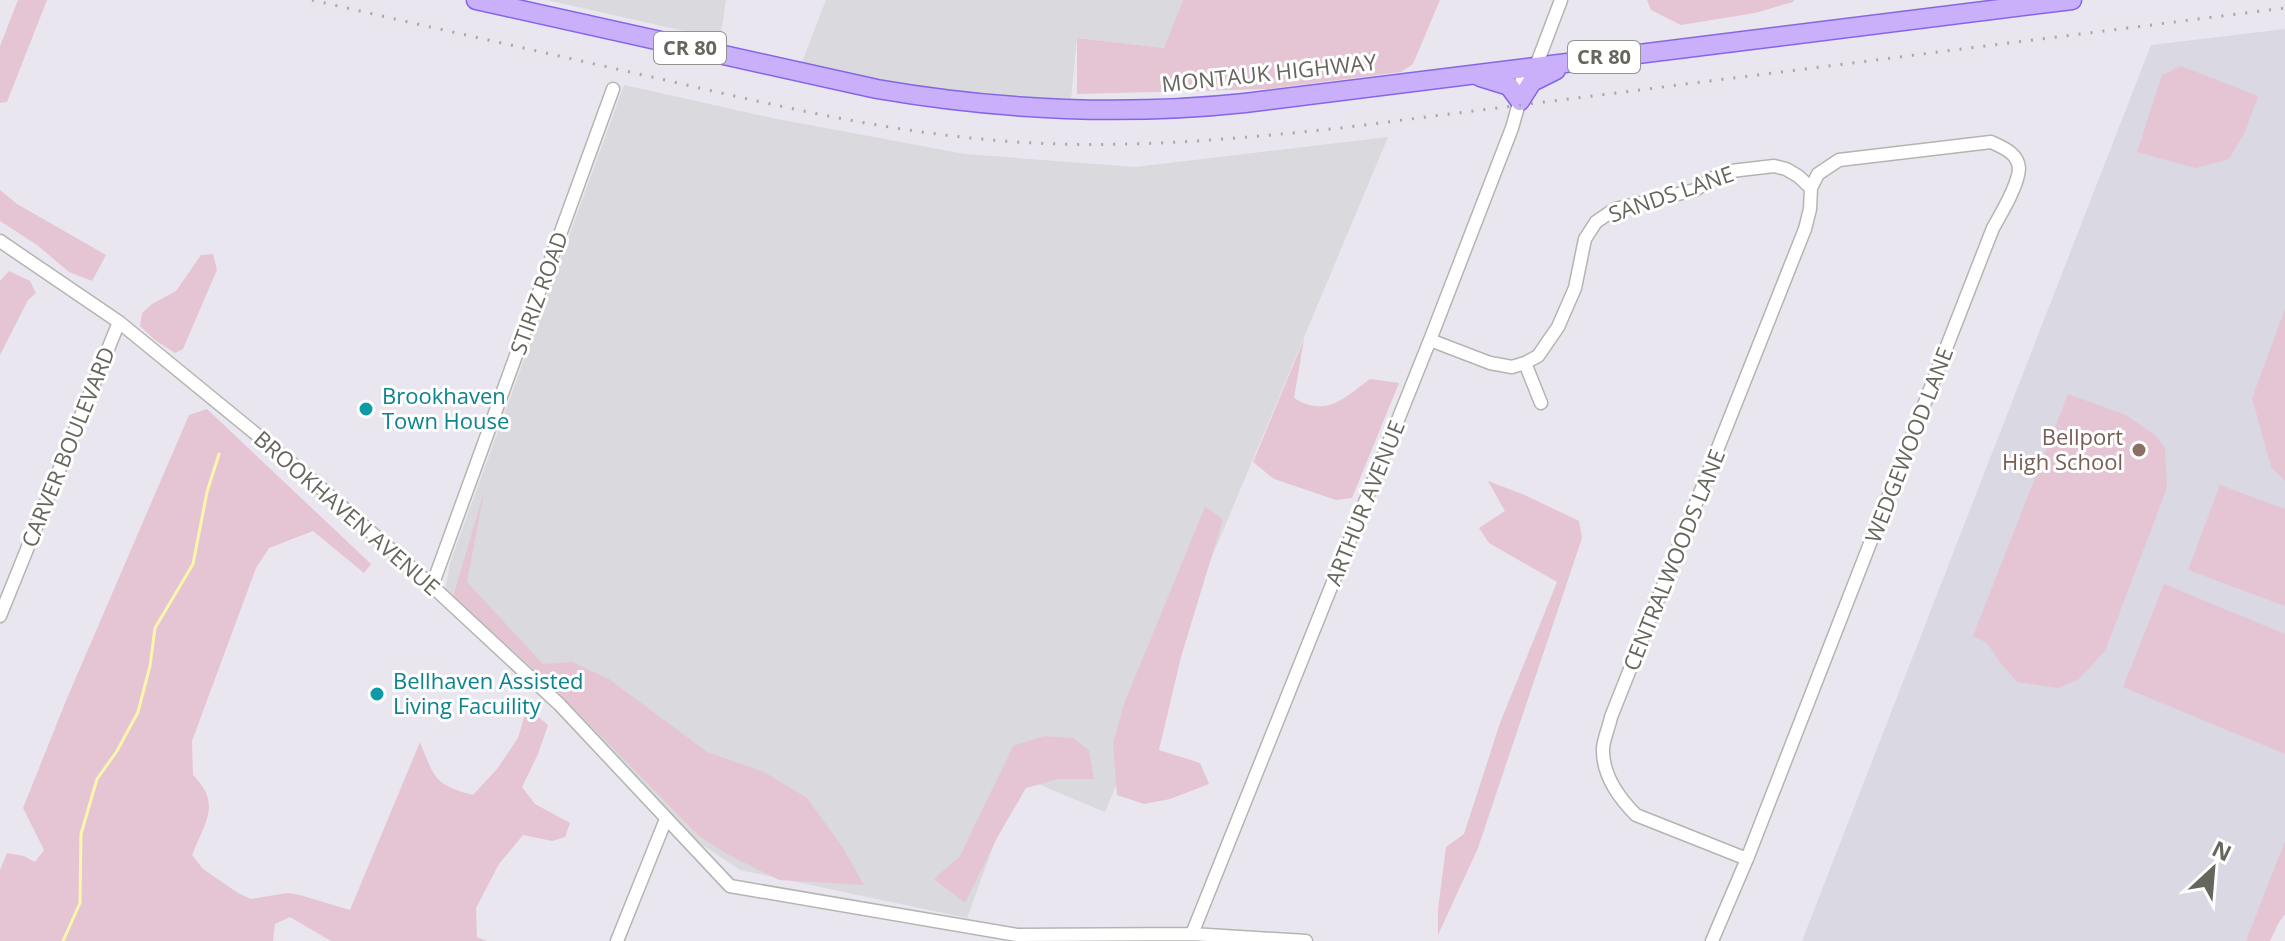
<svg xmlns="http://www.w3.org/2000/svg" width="2285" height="941" font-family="'Open Sans',sans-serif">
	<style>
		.industrial { fill: #dad9de }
		.education { fill: #dad8e2 }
		.green { fill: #e5c5d4 }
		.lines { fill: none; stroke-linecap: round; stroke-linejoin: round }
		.stream { stroke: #faf6ab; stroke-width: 3 }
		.minor-casing { stroke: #b4b5af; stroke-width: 15 }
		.primary-casing { stroke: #8465ea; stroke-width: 21 }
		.minor { stroke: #fff; stroke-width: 12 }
		.primary { stroke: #cab0fb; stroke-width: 18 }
		.rail { stroke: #a8a8a5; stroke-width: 3; stroke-dasharray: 2 10; stroke-linecap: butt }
		.culture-dot { fill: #0f9aa8; stroke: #fff; stroke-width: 3 }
		.education-dot { fill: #8d6e63; stroke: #fff; stroke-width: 3 }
		.labels { text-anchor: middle; stroke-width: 6; stroke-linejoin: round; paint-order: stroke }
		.shield { fill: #fff; stroke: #93948e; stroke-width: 2 }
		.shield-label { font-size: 20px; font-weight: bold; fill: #65665e }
		.street-label { font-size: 22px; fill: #65665e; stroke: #fff }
		.culture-label { font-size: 22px; fill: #0d838f; stroke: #fff; text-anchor: start }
		.education-label { font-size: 22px; fill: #785e54; stroke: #fff; text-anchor: end }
	</style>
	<rect width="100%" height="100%" fill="#e9e6ef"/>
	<path class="industrial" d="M547,0H726L720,39Z
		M826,0H1183L1165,48L1077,38L1070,110L798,73Z
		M624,85L772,118L965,154L1135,167L1388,137L1105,812L1019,776L967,918L740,870L698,842L445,591L450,563Z"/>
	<path class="education" d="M2285,29V856L2254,941H1802L2151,45Z"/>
	<path class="green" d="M18,0H47L7,102L0,103V46Z
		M1183,0H1440L1413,64L1401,72L1268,89L1077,94V38L1164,48Z
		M1647,0H1794L1793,2L1755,13L1681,25L1651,10Z
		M2181,66L2258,96L2246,130L2229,159L2196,168L2137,152L2162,75Z
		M0,190L17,204L106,255L92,281L69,272L37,245L0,221Z
		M213,254L217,270L183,349L175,353L155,340L140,326L142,313L152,304L176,291L201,255Z
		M9,271L30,281L36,293L28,300L0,355V281Z
		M2285,309V481L2271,467L2252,398Z
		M1304,339L1294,398C1326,418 1344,398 1370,379L1399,383L1352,498L1336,500L1274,479L1253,462Z
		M2068,394L2126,415L2156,436L2165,448L2167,488L2105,651L2079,679L2058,688L2017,682L2002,665L1987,643L1973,636Z
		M207,409L371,564L364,573L313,531L269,548L256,568L192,741L193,775C222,804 205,822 192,855L203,869L238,893L251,899L287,893L300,895L350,910L420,742C434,777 434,785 473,795L497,769L518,738L527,707L548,725L538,754L522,787L535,804L570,823L565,837L552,841L523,835L499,864L476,908L477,937L487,941H331L290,917L275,924L273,941H0V870L7,853L24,856L35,862L44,850L23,808L65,703L189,415Z
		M1488,481L1527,496L1579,521L1582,538L1478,848L1438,935V909L1446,847L1464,834L1500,723L1557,582L1489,543L1479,528L1505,511Z
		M2220,485L2285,509V606L2188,570Z
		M484,492L467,582L543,664L572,662L609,679L707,752L764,772L807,798L843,848L864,885L779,880L725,853L698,835L548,682L453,597Z
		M1205,507L1223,519L1181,657L1159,750L1200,763L1209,784L1170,799L1144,804L1117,795L1113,744L1124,704Z
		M2164,584L2285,634V754L2123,687Z
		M1044,736L1073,738L1089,750L1094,779H1058L1026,788L998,836L965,903L934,879L960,856L1013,746Z
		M2285,841V914L2279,922L2270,941H2246Z"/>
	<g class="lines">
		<path class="stream" d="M63,941L80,903L81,834L97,779L117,751L138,712L150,666L155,628L193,564L207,492L219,454"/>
		<g class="minor-casing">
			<path id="minor" d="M1536,66L1561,0
				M0,241L119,322L306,475L432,586L560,705L730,886L1017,935L1192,934L1306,941
				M1430,340L1490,363L1512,367L1525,363L1538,356L1558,327L1575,288L1585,239L1596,222L1615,209L1695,190L1713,178L1731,171L1774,166L1786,169L1798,176L1811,188
				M1525,363L1541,403
				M432,586L613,89
				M0,616L119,322
				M1192,934L1430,340L1512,128L1521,96L1522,68
				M617,941L666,819
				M1712,941L1747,859L1993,228C2001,214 2019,184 2019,168C2018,153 2002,147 1991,142L1839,160L1818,174L1811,188L1810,209L1805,229L1611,717C1609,727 1604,738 1603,748C1602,775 1618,797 1636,815L1747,859"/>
		</g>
		<g class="primary-casing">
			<path id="primary" d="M476,0L877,89C999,110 1122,116 1245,103L2072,0
				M1480,77L1509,86L1520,101L1532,82L1556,70"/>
		</g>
		<use href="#minor" class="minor"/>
		<use href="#primary" class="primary"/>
		<path class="rail" d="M312,0C429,27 547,53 665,80C777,106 888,132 1003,141C1116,150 1228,140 1340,128L2285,8"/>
	</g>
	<g class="culture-dot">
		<circle cx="366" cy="409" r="8"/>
		<circle cx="377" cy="694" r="8"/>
	</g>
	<circle class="education-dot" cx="2139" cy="450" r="8"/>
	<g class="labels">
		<g class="shield">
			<rect x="654" y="32" width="72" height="32" rx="6"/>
			<rect x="1568" y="41" width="72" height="32" rx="6"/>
		</g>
		<g class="shield-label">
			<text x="690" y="55">CR 80</text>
			<text x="1604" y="64">CR 80</text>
		</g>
		<g class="street-label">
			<text transform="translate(1269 73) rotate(-6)" y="8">MONTAUK HIGHWAY</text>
			<text transform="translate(1671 194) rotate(-19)" y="8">SANDS LANE</text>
			<text transform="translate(539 293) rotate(-70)" y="8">STIRIZ ROAD</text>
			<text transform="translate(1909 445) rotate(-69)" y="8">WEDGEWOOD LANE</text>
			<text transform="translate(68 447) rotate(-68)" y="8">CARVER BOULEVARD</text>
			<text transform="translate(1365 503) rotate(-68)" y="8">ARTHUR AVENUE</text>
			<text transform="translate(347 513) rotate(41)" y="8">BROOKHAVEN AVENUE</text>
			<text transform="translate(1674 560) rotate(-68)" y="8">CENTRALWOODS LANE</text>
		</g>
		<g class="culture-label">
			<text x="382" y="404">Brookhaven<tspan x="382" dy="25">Town House</tspan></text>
			<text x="393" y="689">Bellhaven Assisted<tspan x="393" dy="25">Living Facuility</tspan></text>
		</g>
		<g class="education-label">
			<text x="2123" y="445">Bellport<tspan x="2123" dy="25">High School</tspan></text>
		</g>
	</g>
	<g transform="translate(2213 869) rotate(26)" stroke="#ffffff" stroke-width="6" paint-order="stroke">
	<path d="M0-6L14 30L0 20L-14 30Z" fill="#65665e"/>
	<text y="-12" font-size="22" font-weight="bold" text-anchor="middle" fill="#65665e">N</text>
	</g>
</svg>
